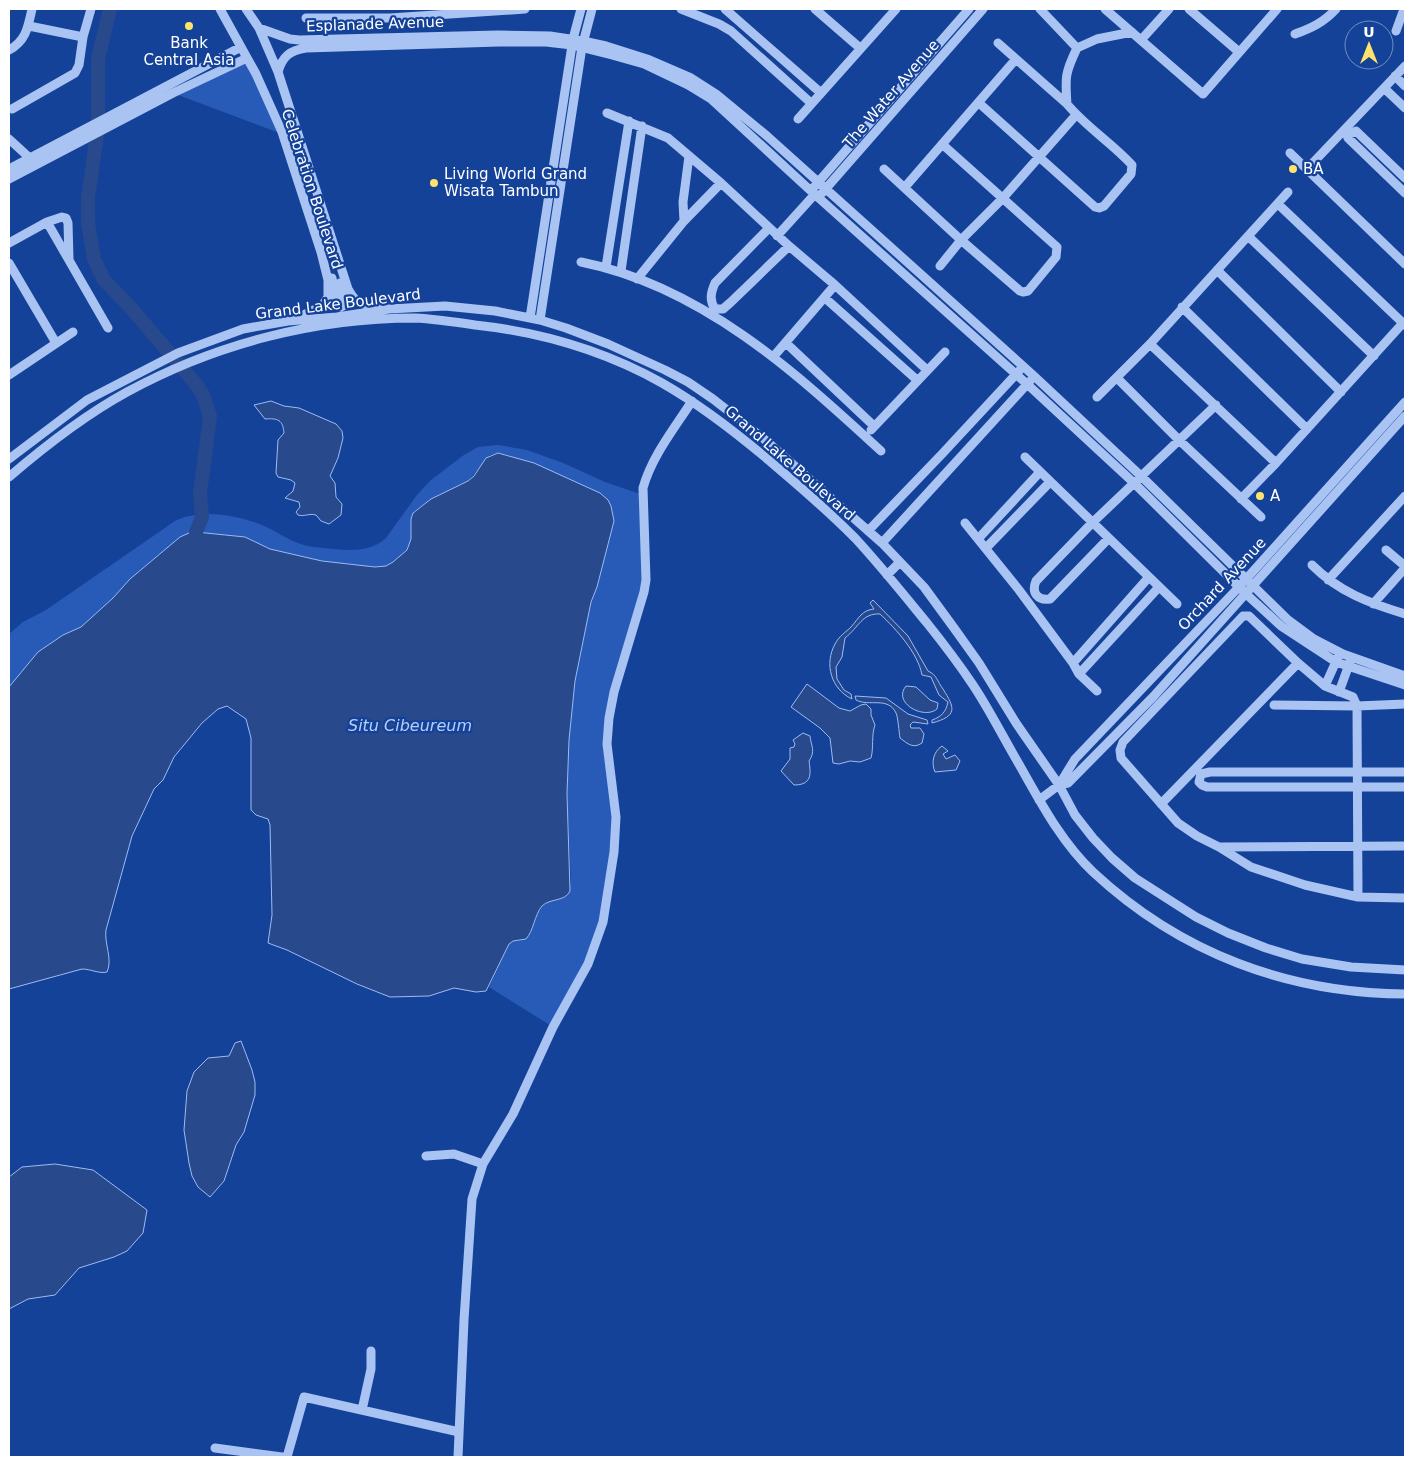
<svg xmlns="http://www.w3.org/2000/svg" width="1414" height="1466" font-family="'DejaVu Sans',sans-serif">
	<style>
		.green { fill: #285bb7 }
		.water { fill: #28498b; stroke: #9bbcf5 }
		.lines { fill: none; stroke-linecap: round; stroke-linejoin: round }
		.river { stroke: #28498b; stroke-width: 14 }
		.minor { stroke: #a9c3f2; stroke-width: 9 }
		.poi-dot { fill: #ffe36b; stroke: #154299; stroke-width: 2 }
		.labels { text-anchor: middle; stroke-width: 4.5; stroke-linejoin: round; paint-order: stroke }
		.street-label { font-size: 15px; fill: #fff; stroke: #154299 }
		.poi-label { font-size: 15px; fill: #fff; stroke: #154299; text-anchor: start }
		.water-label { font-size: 16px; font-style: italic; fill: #b6cef9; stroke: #154299 }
	</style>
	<rect width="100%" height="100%" fill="#154299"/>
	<path class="green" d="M247,58L282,134L173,93Z
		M498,445L527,450L563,463L605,482L643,495L646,580L609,718L616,817L600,933L553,1027L489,987L509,944L513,941L522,940L542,907L548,901L564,898L571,882L567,794L569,740L575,681L591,602L597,587L600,573V493L508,455L498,453L490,455L468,481L431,499L413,512L411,519V539L407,550L393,562L386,566L375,567L322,561L270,549L245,537L196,532L159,554L130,579L113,598L81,627L63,635L38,652L9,687V634L23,622L46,610L175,521C201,508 236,515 262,525C276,531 289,541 304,545C310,547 317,547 323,548C344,550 369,554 386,538L417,495L431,480L464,455L478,447Z"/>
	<path class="water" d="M271,401L284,406L299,408L336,424L342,431L343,438L338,458L330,476L335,483L336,497L342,504L341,515L329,524L321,521L316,515C309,513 304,517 298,515L296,512L300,507L299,502L285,498L293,491L295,483L291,480L278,477L276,473L278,440L284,433C283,420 278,418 265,419L254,405Z
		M498,453L534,463L600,493L608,500L611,506L614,521L597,587L591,602L575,681L569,740L567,794L570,891C565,902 550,898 542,906C534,916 534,930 526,939L513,941L509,944L486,991L476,992L454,988L429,996L390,997L357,984L287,950L268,943L272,915L270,825L268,819L256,815L251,810V738L246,719L227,706L218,709L202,723L174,757L163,780L154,789L132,836L106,930C104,944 113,959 107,972C99,974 91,969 82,969L9,989V687L38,652L63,635L81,627L113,598L130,579L180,537L189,533L196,532L245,537L270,549L322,561L375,567L386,566L393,562L407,550L411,539V519L413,513L431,499L468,481L474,476L486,458Z
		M873,600L908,636L928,671C937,675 937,681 943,689C955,708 958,716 932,723V720C941,717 946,712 948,702L939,695L931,677L922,675C918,653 896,629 880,614C862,613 859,627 845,638L842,657L836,667L837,679L844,690L851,694L852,699C831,689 824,664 835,644C839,636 846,632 851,627C859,618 862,610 874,609L870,603Z
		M807,684L839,708L850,711L861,705L866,704L871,709V715L875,725C871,736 874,747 871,758L860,762L850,761L839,764L833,763L830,738L820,728L791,707Z
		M906,686L916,687L930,700L938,703L937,709C924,720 892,703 906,686Z
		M855,696L886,698L908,714L927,720L928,724L913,722L910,725L911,728H920L924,734L922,743C913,749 908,744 900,738C899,732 898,717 896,713C888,696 869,707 856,700Z
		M803,733L810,736C811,746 816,751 809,761C811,774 812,785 794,785L781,771L790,759V748L794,747L795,744L793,740Z
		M942,746L948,751L943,754L946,759L955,755L960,761L956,770L935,772C931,763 933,752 942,746Z
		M241,1041L252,1070L255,1082V1095L244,1132L236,1145L224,1181L210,1197L198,1187L192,1176L189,1163L184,1130L187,1091L194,1072L208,1058L229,1056L235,1043Z
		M55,1164L93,1170L147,1210L143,1233L127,1251L114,1257L79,1268L55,1295L28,1299L9,1309V1177L22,1167Z"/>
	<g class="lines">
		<path class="river" d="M110,9L98,59V127L88,198V223L94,259L104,280L131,308L195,383L203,395L210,416L200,494L202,517L196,532"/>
		<path class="minor" d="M220,9L256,74L282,132L321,252L328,280V297L322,306L297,318
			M246,9L259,28L278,72L348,289C357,305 361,305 378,307
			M681,9L719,24L731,31L811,103
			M725,9L821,93
			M815,9L860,48
			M1040,9L1077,48
			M1105,9L1203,94L1277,9
			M1189,9L1239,52
			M306,18H390L525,9
			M29,26L83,37
			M259,28L290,39L299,40L498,35L550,36L583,41L606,46L647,59L691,78L716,94L767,136L1034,376L1141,476L1287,619L1314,639L1343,654L1405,676
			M1396,31L1404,9
			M1295,34C1312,28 1324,22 1336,9
			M1141,40L1169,9
			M9,50C26,41 28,27 32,9
			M278,72C282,57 290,50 306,48L499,42H546L572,45L612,55L644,64L688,85L711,99L811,191L1027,384L1134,483L1245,593L1281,626L1336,662L1405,685
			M1395,76L1405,86
			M1384,88L1405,108
			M979,103L1095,207L1099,208L1104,206L1131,174L1132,165C1112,143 1086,127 1067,104L998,43
			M1067,104C1065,77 1065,73 1077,48L1097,39L1132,32
			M12,109L75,73L79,65L83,37L91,9
			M607,113L668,138L721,183L789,246L835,285L927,370
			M798,119L896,9
			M9,139L33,161
			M1290,153L1405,264
			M9,169L241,47
			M884,169L961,240L1020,291L1023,292L1028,291L1056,257L1057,247L942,144
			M1307,169L1405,66
			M1405,178L1356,131L1350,134L1348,138L1405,193
			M9,179L173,93L247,58
			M814,187L969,9
			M905,187L1016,59
			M822,193L983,9
			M1278,204L1405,325
			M684,221L683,202L689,156
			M47,222L108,328
			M769,228L715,283C711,292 709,300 715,309H723L731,302L789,246
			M777,236L815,194
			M1248,236L1374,356
			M9,243L47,222L62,217L66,218L68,223L69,259
			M581,262C701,286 794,371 881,451
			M9,263L56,343
			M940,266L961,240L1002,199L1076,115
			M606,267L629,121
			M1217,270L1341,392
			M621,271L642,126
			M332,278L337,305L341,307L345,305L340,283
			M637,279L684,221L721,183
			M825,298L917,380
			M1182,307L1307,429
			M530,318L573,39L581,9
			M540,320L582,47L592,9
			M786,343L874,426
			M1150,344L1276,463
			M774,356L835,285
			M9,375L73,332
			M1117,378L1179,440L1261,517
			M1097,397L1150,344L1288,192
			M871,430L945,352
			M1025,457L1177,604
			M9,459L87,400L178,353L243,329L288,321L337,317L389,309L445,306L495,311L540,320L566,328L608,344L665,370L688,382L713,399L764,439L882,543L924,587L954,628L979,663L1016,723L1059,785L1075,815L1093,838L1112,858L1135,878L1196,917L1228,933L1266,948L1302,959L1351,967L1405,970
			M9,477C45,446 85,415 127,392C215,344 315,318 415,318C435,319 455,322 475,325C540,332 603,350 662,383C704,407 742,437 779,469C805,491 831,514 855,538C880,565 904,595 927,623C943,643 959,664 973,685C989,709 1002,735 1016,759C1039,799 1060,841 1093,872C1180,953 1287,993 1405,994
			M1241,499L1276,463L1403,323
			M965,523L1019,590L1073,663L1079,674L1097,691
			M868,531L942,454L1019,371
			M978,539L1040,472
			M1108,539L1050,599C1038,601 1031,593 1036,581L1092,523L1216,405
			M882,543L1030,381
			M986,548L1050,482
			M1386,550L1405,566
			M1312,565C1339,592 1369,603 1405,614
			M887,575L900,562
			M1328,580L1405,496
			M1373,604L1405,568
			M1073,663L1149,577
			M1079,674L1159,587
			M1325,686L1338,657
			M1339,692L1350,662
			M1274,705L1357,706L1405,704
			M1405,772H1210L1201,774L1199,782L1202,785L1207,787H1405
			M1059,785L1075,759L1239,587L1405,402
			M1039,800L1059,785L1068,783L1153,697L1405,416
			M1161,804L1298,663
			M1219,847L1405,846
			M1358,897L1357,706L1353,697L1325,686L1298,663L1249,616H1243L1123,742L1120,750L1121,758L1178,823L1197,836L1219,847L1251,867L1305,885L1358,897L1405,898
			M426,1156L454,1154L483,1164
			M362,1410L371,1369V1351
			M215,1448L282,1457
			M287,1457L304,1397L459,1432
			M458,1457L464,1320L472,1199L483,1164L513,1114L553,1027L588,964L603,922L614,852L616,817L607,744L609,718L614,692L644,592L646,580L643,488C652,456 674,429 692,401"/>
	</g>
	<g class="poi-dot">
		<circle cx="189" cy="26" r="5"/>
		<circle cx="1293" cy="169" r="5"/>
		<circle cx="434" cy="183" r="5"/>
		<circle cx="1260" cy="496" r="5"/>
	</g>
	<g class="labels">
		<g class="street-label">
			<text transform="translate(375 24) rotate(-2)" y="5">Esplanade Avenue</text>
			<text transform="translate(891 94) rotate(-49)" y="5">The Water Avenue</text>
			<text transform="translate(312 189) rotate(72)" y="5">Celebration Boulevard</text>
			<text transform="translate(338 304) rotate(-7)" y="5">Grand Lake Boulevard</text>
			<text transform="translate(790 463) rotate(41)" y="5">Grand Lake Boulevard</text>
			<text transform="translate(1222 584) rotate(-47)" y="5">Orchard Avenue</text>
		</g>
		<g class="poi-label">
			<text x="189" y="48" text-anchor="middle">Bank<tspan x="189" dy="17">Central Asia</tspan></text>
			<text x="1303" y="174">BA</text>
			<text x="444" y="179">Living World Grand<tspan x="444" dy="17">Wisata Tambun</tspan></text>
			<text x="1270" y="501">A</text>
		</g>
		<g class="water-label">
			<text x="410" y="731">Situ Cibeureum</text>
		</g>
	</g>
	<rect width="1414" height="1466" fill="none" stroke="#ffffff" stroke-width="20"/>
	<g transform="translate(1369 45)"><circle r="24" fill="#154299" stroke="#738ec2"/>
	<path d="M0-4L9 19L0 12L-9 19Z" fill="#ffe36b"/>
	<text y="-8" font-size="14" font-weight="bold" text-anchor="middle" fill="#ffffff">U</text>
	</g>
</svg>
